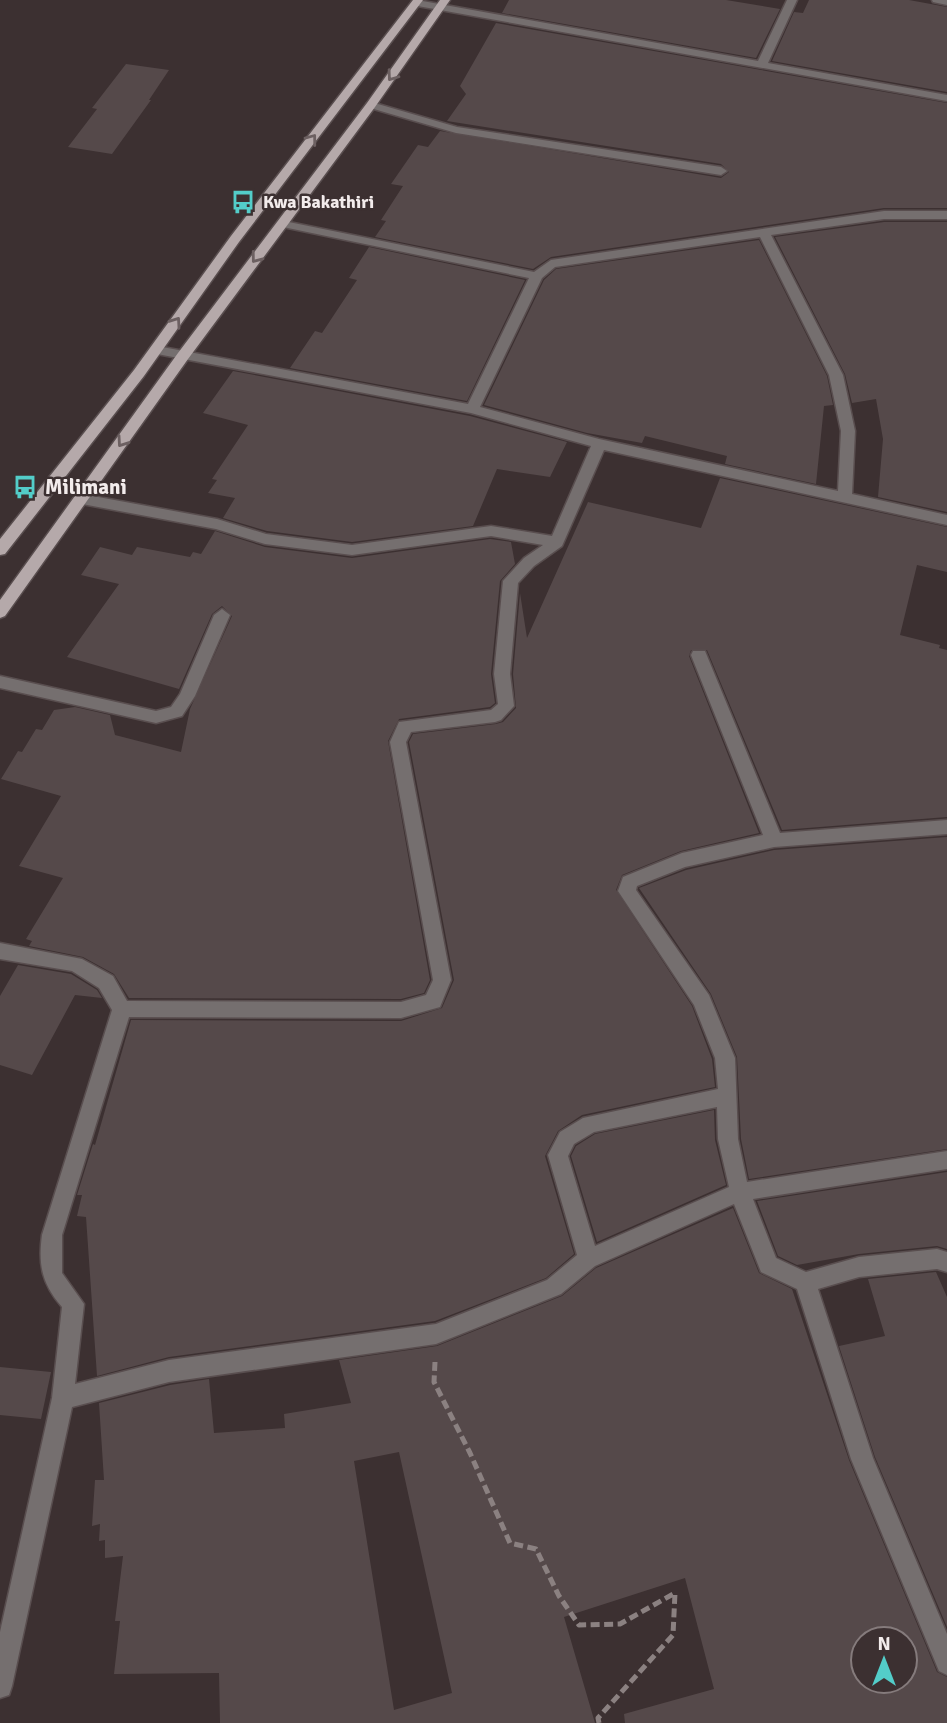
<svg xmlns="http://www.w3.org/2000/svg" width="947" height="1723" font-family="Signika,sans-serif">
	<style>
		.building { fill: #55494a; fill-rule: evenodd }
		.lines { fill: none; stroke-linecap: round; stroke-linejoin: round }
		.minor-casing { stroke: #594e4f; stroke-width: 3 }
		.major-casing { stroke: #594e4f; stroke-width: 3 }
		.path { stroke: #8b8181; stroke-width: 5; stroke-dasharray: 9 4.5; stroke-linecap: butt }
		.minor { fill: #756f6f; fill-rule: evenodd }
		.major { fill: #b5a9aa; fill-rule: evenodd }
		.oneway { stroke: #6c6061 }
		.labels { text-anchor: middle; stroke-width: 5; stroke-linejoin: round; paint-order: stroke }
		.far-poi-label { font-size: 18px; font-weight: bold; fill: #f3ecec; stroke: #3c3031; text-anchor: start }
		.poi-label { font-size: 21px; font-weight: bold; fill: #f3ecec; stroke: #3c3031; text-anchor: start }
	</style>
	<rect width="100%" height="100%" fill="#3c3031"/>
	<path class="building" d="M509,0H726L780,9L756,58L502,13Z
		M809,0H909L947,7V92L772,61L794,12L803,13Z
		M496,23L947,103V208H884L551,257L533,269L375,237L386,221L381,220L403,186L391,184L418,145L428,147L440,131L721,178L729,172L721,164L447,121L466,94L460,86Z
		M126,64L169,70L149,100H151L112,154L68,147L97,109L92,108Z
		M884,222H947V512L878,497L883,439L876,399L852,403L845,374L775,237Z
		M759,240L827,376L833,405L824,406L816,484L725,464L727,456L645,436L642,443L587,433L484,405L544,280L556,269Z
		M369,247L525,280L467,401L290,368L315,331L322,333L357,280L349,278Z
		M233,371L470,416L567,442L550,477L497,469L473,526L352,542L267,531L223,518L235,498L208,493L217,480L212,479L248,425L203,413Z
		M720,478L947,527V572L917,565L900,635L940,645L939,648L947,650V817L782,830L707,650H691L689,656L759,833L681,851L622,875L616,890L692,1006L712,1059L715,1087L582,1115L558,1131L545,1156L574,1254L546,1278L435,1321L169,1357L97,1376L86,1217L77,1216L82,1195H77L93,1144L95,1145L131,1020L401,1021L442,1008L454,980L409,742L413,734L496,724L503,722L516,708L513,674L520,593L527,638L588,502L701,528Z
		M215,531L265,547L352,558L490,539L511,542L515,564L500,581L491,674L495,703L490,707L399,719L388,741L430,980L424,993L401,999L129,998L114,974L83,957L29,946L32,941L26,939L63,878L19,866L61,796L1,779L18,751L22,752L36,729L42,730L54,710L75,707L110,715L115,735L181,752L190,709L232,616L222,606L212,614L179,689L67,657L119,584L81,575L100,547L132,555L137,547L190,557L193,552L201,554Z
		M947,837V1149L749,1179L741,1139L737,1057L711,994L639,888L686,870L774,850Z
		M18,965L71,974L97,990L102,998L75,995L32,1075L0,1065V996Z
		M714,1110L715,1140L726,1185L597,1242L571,1156L576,1146L595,1134Z
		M947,1172V1249L937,1246L859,1254L797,1265L778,1256L757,1201Z
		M733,1208L759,1273L792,1289L849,1460L937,1672L947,1677V1723H625L624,1714L714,1689L685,1578L564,1617L595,1723H220L219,1673L114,1674L120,1621H115L123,1556L105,1558V1540L99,1541L100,1524L92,1526L95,1480H104L99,1403L170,1385L209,1379L214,1433L285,1428L284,1414L351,1403L339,1360L437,1346L562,1296L596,1268ZM399,1452L452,1693L394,1710L354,1461ZM863,1639H905V1681H863Z
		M936,1272L947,1297V1627L875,1457L839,1346L885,1336L868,1279Z
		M0,1367L51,1372L41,1419L0,1415Z"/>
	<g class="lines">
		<g class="minor-casing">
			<path id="minor" d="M417,0L758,61L787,0H797L768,63L947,95V101L412,5V1Z
				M932,0H947V5L933,2Z
				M371,102L457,127L721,167L727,171L721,175L456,133L367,107V103Z
				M884,211H947V219H884L771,235L843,375L855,431L852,494L947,515V525L604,450L562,546L534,566L518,583L510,674L514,706L501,720L495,722L411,732L406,742L451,980L440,1007L401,1018L129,1017L62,1235V1273L84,1304L75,1384L169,1360L436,1324L547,1280L577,1255L548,1155L560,1132L583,1118L718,1089L715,1058L694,1005L618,891L623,877L682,853L763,835L691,655L693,651H705L780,833L947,820V834L774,847L685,867L637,886L636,890L709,995L735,1058L738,1139L747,1182L947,1151V1169L753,1199L776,1258L806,1272L859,1257L937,1249L947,1252V1272L937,1269L859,1277L818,1289L873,1458L947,1634V1675L939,1671L851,1459L797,1289L761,1272L734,1204L595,1266L561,1294L436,1344L169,1382L72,1407L12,1686L9,1695L0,1698V1632L52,1398L62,1307C42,1284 38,1265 42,1235L112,1010L99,988L72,971L0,959V943L82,959L113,976L127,1001L401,1002L426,995L433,980L390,742L399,722L491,710L498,704L494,674L503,581L524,558L543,545L491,536L352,555L265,544L216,529L82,504L75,499L82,494L217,519L266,534L352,545L491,526L552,536L591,446L471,413L157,354L150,350L157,346L468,404L529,278L283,227L279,226V220L534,272L551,260ZM760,237L829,375L841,431L838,491L599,439L480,407L542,278L555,267ZM717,1107L718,1139L729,1187L595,1246L568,1156L574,1144L594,1132Z
				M222,609L230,615L195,696L182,716L156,723L0,688V676L156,711L171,707L180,694L214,615Z"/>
		</g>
		<g class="major-casing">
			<path id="major" d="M413,0H423L239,242L144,376L5,554L0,555V539L134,370L231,236Z
				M440,0H450L375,107L188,359L5,616L0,618V600L178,353L367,103Z"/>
		</g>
		<path class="path" d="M435,1362L434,1382L470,1453L510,1543L536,1549L559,1596L579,1625L620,1624L675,1593L673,1635L598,1718L599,1723"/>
		<use href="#minor" class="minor"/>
		<use href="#major" class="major"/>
	</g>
	<defs><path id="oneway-chevron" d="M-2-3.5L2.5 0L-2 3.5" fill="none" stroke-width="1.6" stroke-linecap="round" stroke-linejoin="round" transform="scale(1.75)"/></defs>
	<g class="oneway">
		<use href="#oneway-chevron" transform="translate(392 76) rotate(126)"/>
		<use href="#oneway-chevron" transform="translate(312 139) rotate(-53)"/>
		<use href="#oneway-chevron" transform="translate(256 258) rotate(127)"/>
		<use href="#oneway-chevron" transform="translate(176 322) rotate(-55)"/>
		<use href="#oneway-chevron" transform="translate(122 442) rotate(125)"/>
	</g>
	<defs>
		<g id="bus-bare" transform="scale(1.89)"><path d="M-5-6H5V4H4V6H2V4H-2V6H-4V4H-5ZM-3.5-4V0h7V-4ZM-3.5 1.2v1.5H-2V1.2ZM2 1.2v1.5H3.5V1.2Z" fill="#53cdc9" stroke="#3c3031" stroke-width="2.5" paint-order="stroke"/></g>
	</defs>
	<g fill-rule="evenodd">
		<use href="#bus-bare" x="243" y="202"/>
		<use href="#bus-bare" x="25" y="487"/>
	</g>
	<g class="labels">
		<g class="far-poi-label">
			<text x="263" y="208">Kwa Bakathiri</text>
		</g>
		<g class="poi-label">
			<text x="45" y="494">Milimani</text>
		</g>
	</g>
	<g transform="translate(884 1660)"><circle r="33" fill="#3c3031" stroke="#857b7c" stroke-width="2"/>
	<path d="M0-5L12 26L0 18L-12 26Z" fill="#53cdc9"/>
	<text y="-10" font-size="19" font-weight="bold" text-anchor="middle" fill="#f3ecec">N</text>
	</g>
</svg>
